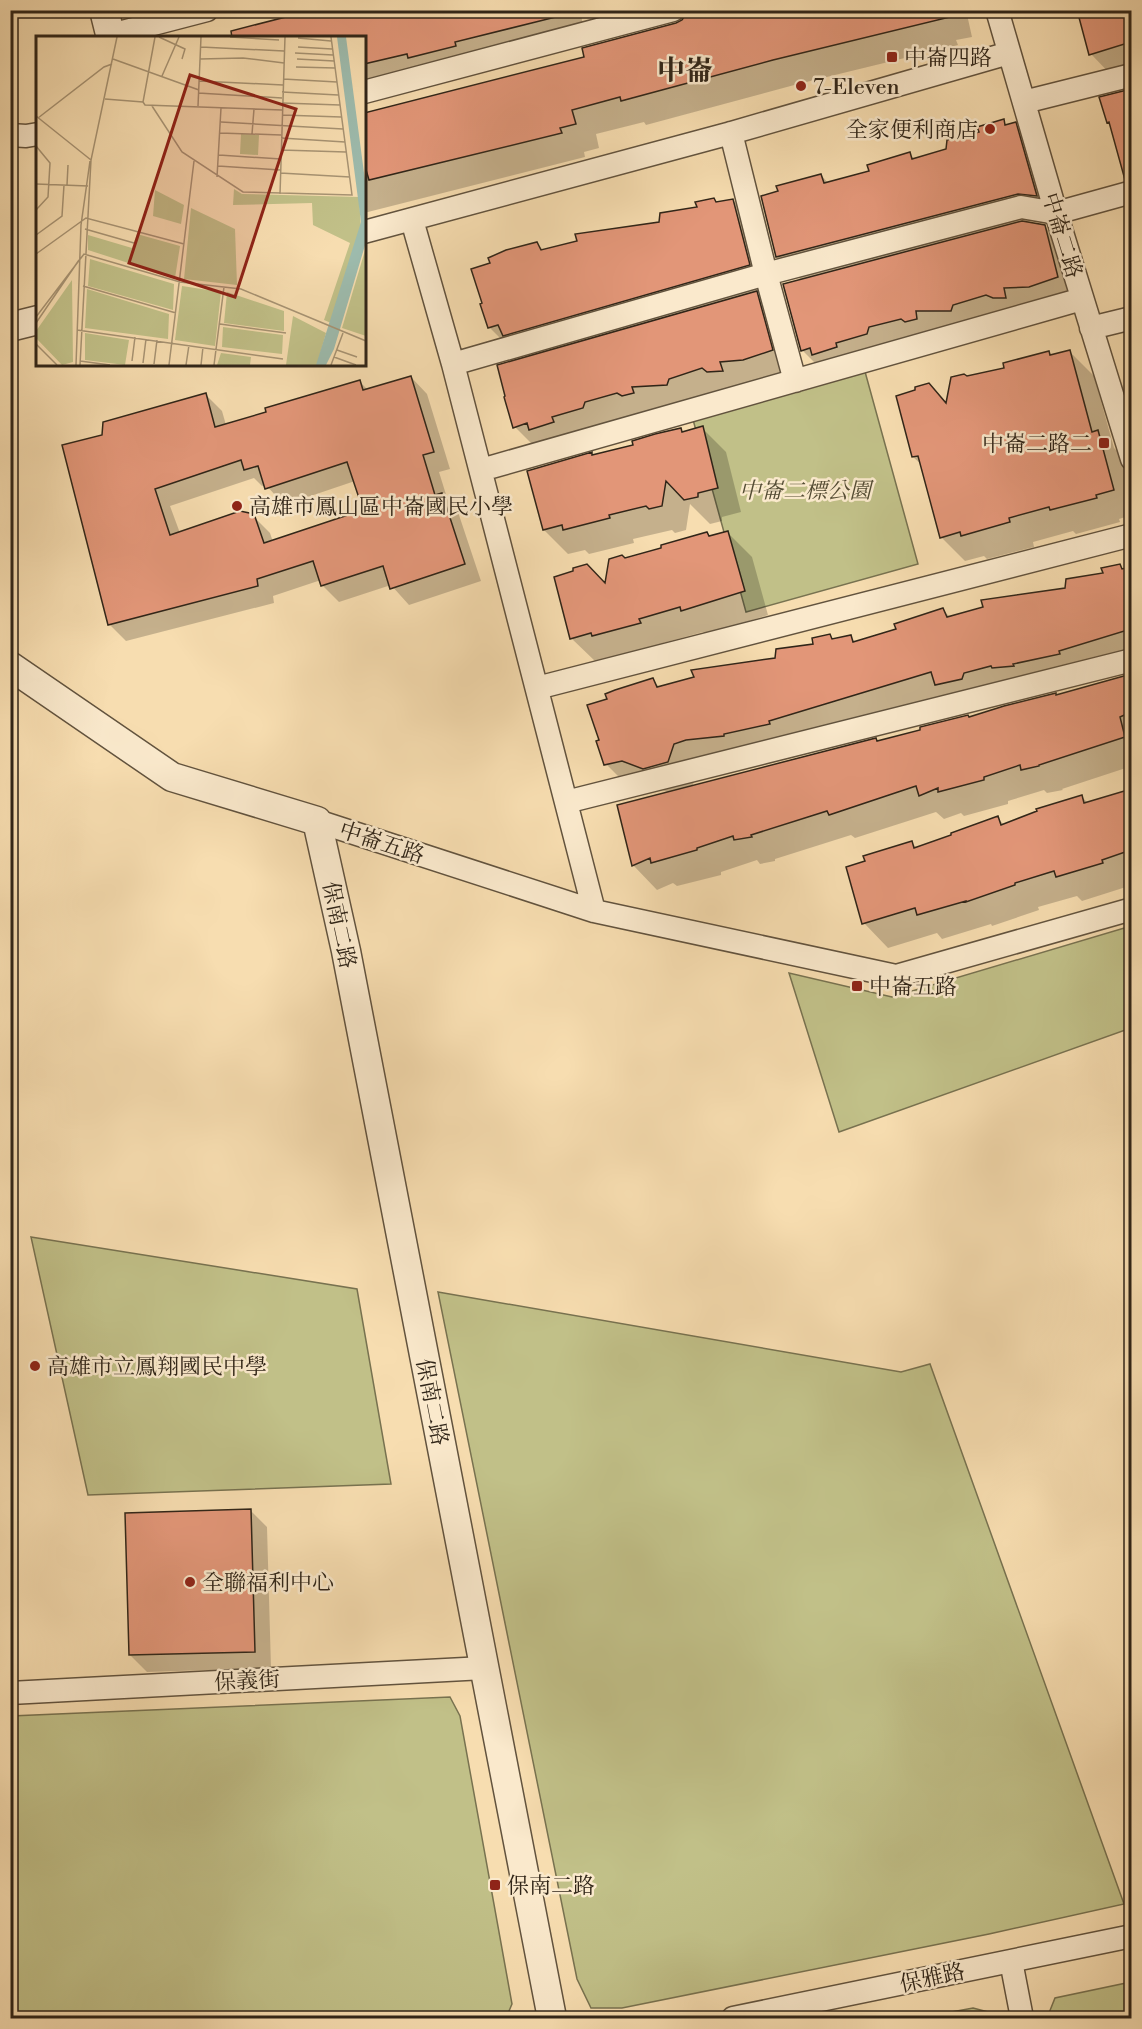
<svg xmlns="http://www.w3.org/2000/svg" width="1142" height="2029" font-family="'Libre Bodoni','Noto Serif TC',serif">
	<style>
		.green { fill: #c1c088; stroke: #787250; stroke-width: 1.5 }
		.shadow { fill: #0003; fill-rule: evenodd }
		.building { fill: #e29678; stroke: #302518; stroke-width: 1.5; fill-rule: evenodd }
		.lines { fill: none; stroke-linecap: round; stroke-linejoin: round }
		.minor-casing { stroke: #62533e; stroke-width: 25 }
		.tertiary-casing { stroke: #62533e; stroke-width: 31 }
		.minor { stroke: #fae9cc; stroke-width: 22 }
		.tertiary { stroke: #fae9cc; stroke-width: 28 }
		.poi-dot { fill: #8f2418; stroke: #fae9cc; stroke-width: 2 }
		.labels { text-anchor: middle; stroke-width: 5; stroke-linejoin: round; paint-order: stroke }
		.poi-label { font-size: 22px; fill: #302518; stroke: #fae9cc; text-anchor: start }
		.street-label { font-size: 22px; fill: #302518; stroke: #fae9cc }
		.park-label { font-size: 22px; font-style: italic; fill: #544c34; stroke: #fae9cc }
		.district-label { font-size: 28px; font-weight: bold; fill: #302518; stroke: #fae9cc }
		.inset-road { fill: none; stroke: #a79373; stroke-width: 1.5 }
		.view { fill: #8f2418; fill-opacity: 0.15; stroke: #8f2418; stroke-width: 3 }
		.inset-edge { fill: none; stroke: #302518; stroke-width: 3 }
	</style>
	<rect width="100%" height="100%" fill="#f7ddb0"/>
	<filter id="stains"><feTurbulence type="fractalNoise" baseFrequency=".00333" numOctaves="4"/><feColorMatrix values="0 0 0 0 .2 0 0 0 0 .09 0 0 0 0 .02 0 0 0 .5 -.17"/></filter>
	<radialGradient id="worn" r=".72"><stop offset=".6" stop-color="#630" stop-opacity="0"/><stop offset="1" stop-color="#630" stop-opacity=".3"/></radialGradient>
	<path class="green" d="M864,368L918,564L746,612L692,416Z
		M1131,926V1028L839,1132L789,973L892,997Z
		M31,1237L357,1289L391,1484L88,1495Z
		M438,1292L901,1372L930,1364L1124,1904L989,1934L622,2008H591L577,1979Z
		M450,1697L460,1716L512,2004L506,2018H11V1716Z
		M1131,1982V2018H1051L1049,2013L1055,1998Z
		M973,2008L988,2012L997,2018H919Z"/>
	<path class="shadow" d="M319,10H580L585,35L364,97V38H221Z
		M705,10H966L972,37L956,40L958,45L798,84L646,125L644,122L596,134L599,148L584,152L585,157L364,213V114L586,58L677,24Z
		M1078,10H1132V83L1115,79L1091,54Z
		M1132,89V169L1121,158L1101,98Z
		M1003,121L1008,126L1015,124L1039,148L1043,218L1024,223L1044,226L1069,251L1082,301L827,375L802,350L801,280L777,257L821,175L829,184L871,172L909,154L915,159L947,151Z
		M713,199L718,204L733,200L757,225L773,289L757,293L780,317L796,375L539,451L515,427L528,358L520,350L514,352L490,328L482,305L492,264L537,243L544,251L661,223L699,208Z
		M1049,352L1053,356L1070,352L1094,376L1114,448L1122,456L1132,491V515L1119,519L1120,522L1076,534L1073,531L1033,542L1034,547L987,559L984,556L965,561L941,537L922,465L913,457L929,385L948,404L966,378L1005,369Z
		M411,377L427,394L450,469L439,472L448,501L458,512L481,581L409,605L391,585L339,602L322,585L321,580L273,596L274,603L126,641L109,624L103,436L205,394L222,411L226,425L268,413L359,381L368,390ZM254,478L262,486L266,485L284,505L355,481L365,511L273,542L270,533L253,516L180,533L170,506Z
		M702,428L726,452L741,512L722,517V521L710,524L690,504L686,530L675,533L672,530L633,539L634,543L589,554L585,550L568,554L544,530L591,454L593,456L635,446L681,430L683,433Z
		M728,533L752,557L768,615L706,635L703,632L663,643L664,647L596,662L571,638L625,559L707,534L711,537Z
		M1119,566L1124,570L1132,568V660L699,768L692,787L878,742L1132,676V766L1062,789L1063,790L1047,793L1044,790L1008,801V804L964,816L961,813L944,819L936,812L855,838L851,835L775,859V861L760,864L757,860L721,872V875L677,886L673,883L657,890L633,865L670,793L647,784L630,788L606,764L601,741L609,700L653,680L660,688L777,659L815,645L830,636L834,640L850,637L856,642L898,630L943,610L950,617L1066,590L1104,575Z
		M1132,785V882L1125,884L1126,887L1082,901L1077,896L1038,907L1039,910L992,926L991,924L942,939L937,933L888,948L864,923L867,862L912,843L917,848L998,818L1004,825L1082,797L1088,803L1129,791L1127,787Z
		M250,1510L267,1527L271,1668L147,1672L130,1655Z"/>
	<path class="building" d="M313,10H555L556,17L455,42L456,46L408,58L407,54L364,64V38H232L231,31Z
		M699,10H949L950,17L773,60L621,101L620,97L572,110L576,124L560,128L562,133L369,180L364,163V113L584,57L582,48L676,23L682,20L686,14Z
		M1077,10H1131V42L1089,55Z
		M1131,89V179L1125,180L1109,122L1107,123L1099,97Z
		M1004,119L1005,125L1016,122L1037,196L1018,194L776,257L761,196L778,191L776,186L821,174L824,183L869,171L867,165L910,152L912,159L946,149L947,140L979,132L977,127Z
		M714,198L716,202L733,199L750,265L503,336L498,325L488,328L480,304L482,303L471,269L490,263L488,258L506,250L537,242L541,250L577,241L575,234L659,222L660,213L697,207L695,202Z
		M1022,221L1045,225L1058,277L1029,287L1004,288L1006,298H993L986,295L953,305L951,311H916L917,319L905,322L901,319L869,327L867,334L836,343L837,347L812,355L810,348L801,351L783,284Z
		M757,291L773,350L743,360L720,362L723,371L707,372L702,368L669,379L667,385L632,387L634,393L622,396L617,393L585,402L583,408L552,417L554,422L529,430L527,423L513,428L504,397L505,396L497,365Z
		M1070,350L1092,432L1098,430L1114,490L1096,495L1097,498L1050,510L1049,507L1009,518L1010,522L961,536L960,532L940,538L918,456L912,457L896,396L915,390V387L929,383L946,403L951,377L964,374L967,376L1004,368L1003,363L1049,351L1050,355Z
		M411,376L434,452L423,455L435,495L442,493L465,564L390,589L383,566L321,586L313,561L257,579L258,586L108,625L62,445L102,435L103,422L206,393L215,427L266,412L265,408L360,380L363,390ZM241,460L244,470L258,466L265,489L347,462L363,510L264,543L254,514L240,511L170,535L155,489Z
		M703,426L718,488L698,493V497L684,500L666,481L662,506L649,509L646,506L609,515L610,518L563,530L562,525L543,530L527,471L592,452V455L633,445L632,441L655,434L681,428L682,432Z
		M728,531L745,591L681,611L680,607L639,619L641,623L592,636L591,633L570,639L554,577L573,571V568L587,564L605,583L609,559L622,555L625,558L661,548V545L707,532L709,536Z
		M1120,564L1122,569L1131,567V629L1059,651L1060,654L1013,664L1014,666L992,668L991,666L964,673L962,679L935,685L931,672L769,721L770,724L724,734V736L686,740L674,744L668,762L643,769L622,761L604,765L596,741L599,740L587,705L607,699L605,694L615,690L653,678L657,687L694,677L691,670L775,658L776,649L813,644L812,638L830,634L832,639L851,635L853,642L896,629L894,624L943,608L947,617L983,607L981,600L1065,588L1066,579L1103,573L1101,568Z
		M1131,674V712L1120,717L1125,737L1039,765V766L1021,770L1020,765L984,777V780L938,792V788L919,796L916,786L829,815L827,811L751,835L752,837L734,840L733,836L697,848V850L651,863L650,858L632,866L617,805L876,738L877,741L920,730V727L968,715L969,717L1004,706L1056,693V695Z
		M1131,789V850L1102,860L1103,863L1056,877L1054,871L1015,883V885L966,902V901L917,915L915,908L862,924L846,867L865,861L863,856L912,841L914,848L951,835V833L998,816L1001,825L1037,811L1036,809L1082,795L1084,803Z
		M251,1509L255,1652L129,1655L125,1513Z"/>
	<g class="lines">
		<g class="minor-casing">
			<path id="minor" d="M997,10L1056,213L1132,459
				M111,35L207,10
				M364,92L673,10
				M1024,102L1132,75
				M731,133L766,274L795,381
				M10,135L26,136L38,134
				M412,220L453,364L594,911
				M364,232L731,133L1009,53
				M1091,328L1132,318
				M453,364L766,274L1021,207L1056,213L1132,192
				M481,470L1082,299
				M537,688L1132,535
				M566,802L1132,660
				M317,821L594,911L896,976L1132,909
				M10,1693L484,1668
				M1011,1961L1022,2018
				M733,2018L1132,1936"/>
		</g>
		<g class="tertiary-casing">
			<path id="tertiary" d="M104,10L111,38
				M10,327L38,320
				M10,666L172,777L317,821L346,951L552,2018"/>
		</g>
		<use href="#minor" class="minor"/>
		<use href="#tertiary" class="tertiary"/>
	</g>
	<g class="poi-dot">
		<rect x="886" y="51" width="12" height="12" rx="3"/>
		<circle cx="801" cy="86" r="6"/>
		<circle cx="990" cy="129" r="6"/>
		<rect x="1098" y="437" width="12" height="12" rx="3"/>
		<circle cx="237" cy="506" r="6"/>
		<rect x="851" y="980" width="12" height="12" rx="3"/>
		<circle cx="35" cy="1366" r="6"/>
		<circle cx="190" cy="1582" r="6"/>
		<rect x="489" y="1879" width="12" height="12" rx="3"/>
	</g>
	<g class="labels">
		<g class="poi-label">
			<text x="904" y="65">中崙四路</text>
			<text x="813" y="94">7-Eleven</text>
			<text x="978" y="137" text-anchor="end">全家便利商店</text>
			<text x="1092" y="451" text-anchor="end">中崙二路二</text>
			<text x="249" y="514">高雄市鳳山區中崙國民小學</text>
			<text x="869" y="994">中崙五路</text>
			<text x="47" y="1374">高雄市立鳳翔國民中學</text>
			<text x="202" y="1590">全聯福利中心</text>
			<text x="507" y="1893">保南二路</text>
		</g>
		<g class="street-label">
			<text transform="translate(1063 235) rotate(73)" y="8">中崙二路</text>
			<text transform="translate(382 842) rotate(18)" y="8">中崙五路</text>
			<text transform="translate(340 925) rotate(78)" y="8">保南二路</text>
			<text transform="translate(433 1402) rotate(79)" y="8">保南二路</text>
			<text transform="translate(247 1680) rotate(-3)" y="8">保義街</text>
			<text transform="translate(932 1977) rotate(-12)" y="8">保雅路</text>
		</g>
		<g class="park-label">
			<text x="805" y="498">中崙二標公園</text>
		</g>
		<g class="district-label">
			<text x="685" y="80">中崙</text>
		</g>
	</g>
	<g transform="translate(36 36)">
		<rect width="330" height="330" fill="#f7ddb0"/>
		<path d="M205,98L223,99L222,119L204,118ZM198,153L206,158L323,161L325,193L295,287L288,284L314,207L277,189L276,167L197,169ZM119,154L148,169L145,188L117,180ZM155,172L199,193L201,249L148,243ZM101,198L144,210L139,242L52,214V199L96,212ZM330,211V300L306,292ZM54,223L138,248L137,274L52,250ZM36,244L37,326L26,329L0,302V295ZM146,250L185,256L179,310L139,304ZM51,253L133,278L132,303L49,292ZM191,256L248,275V295L188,287ZM257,280L290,297L281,329H250ZM187,291L247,299L246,318L186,311ZM49,297L93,304L89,329L49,324ZM185,317L215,321L214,329H181Z" fill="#c1c088"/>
		<path d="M301,1H310L330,152V206L298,313L290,329H280L325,186Z" fill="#9dbbad"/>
		<path class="inset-road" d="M119,1L107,66L109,69L246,74M123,1L149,13L146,23M194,1L243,4M262,2L295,5M165,11L248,15M262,11L296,13M259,17L297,19M77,23L163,54M164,23L207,22L248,27M261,23L298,25M260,31L299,32M126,40L143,1M247,43L301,46M163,45L247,49M246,56L302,59M162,57L246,62M69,63L107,66M246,67L304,69M116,70L146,116L207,156L316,159L295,1M162,70L165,1M246,79L305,81M0,80L55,124M2,82L68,31L76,28M185,86L307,93M184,97L245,99M216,98L218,73M245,102L309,106M0,110L14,127L12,161L0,174M245,114L310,116M183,119L245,123M182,130L244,134M244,137L314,141M181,141L185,72M0,148L52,150M31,149L32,129M244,158L249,1M49,193L98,207M0,199L26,180L28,149M0,218L50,182L148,208M47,250L140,277M0,281L48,218L144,246L205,253L330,305M0,287L43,224M184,288L250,297M41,294L247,323M0,308L21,329M301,314L321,321M298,321L320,329M44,325L74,329M96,325L99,301M107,327L110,303M118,328L121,304M40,329L45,189L54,125M44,329L55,124L81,1M133,329L158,125M150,329L153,309M165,329L167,311M178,329L188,251M295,329L307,297"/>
		<path class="view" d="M154,39L260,73L199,261L93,227Z"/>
		<rect width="330" height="330" class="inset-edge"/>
	</g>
	<rect width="1142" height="2029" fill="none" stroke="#f7ddb0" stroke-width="36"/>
	<rect x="12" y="12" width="1118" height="2005" fill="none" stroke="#302518" stroke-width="3"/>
	<rect x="18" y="18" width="1106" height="1993" fill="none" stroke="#302518" stroke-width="1.5"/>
	<rect width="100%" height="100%" filter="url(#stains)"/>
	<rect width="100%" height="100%" fill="url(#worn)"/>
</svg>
